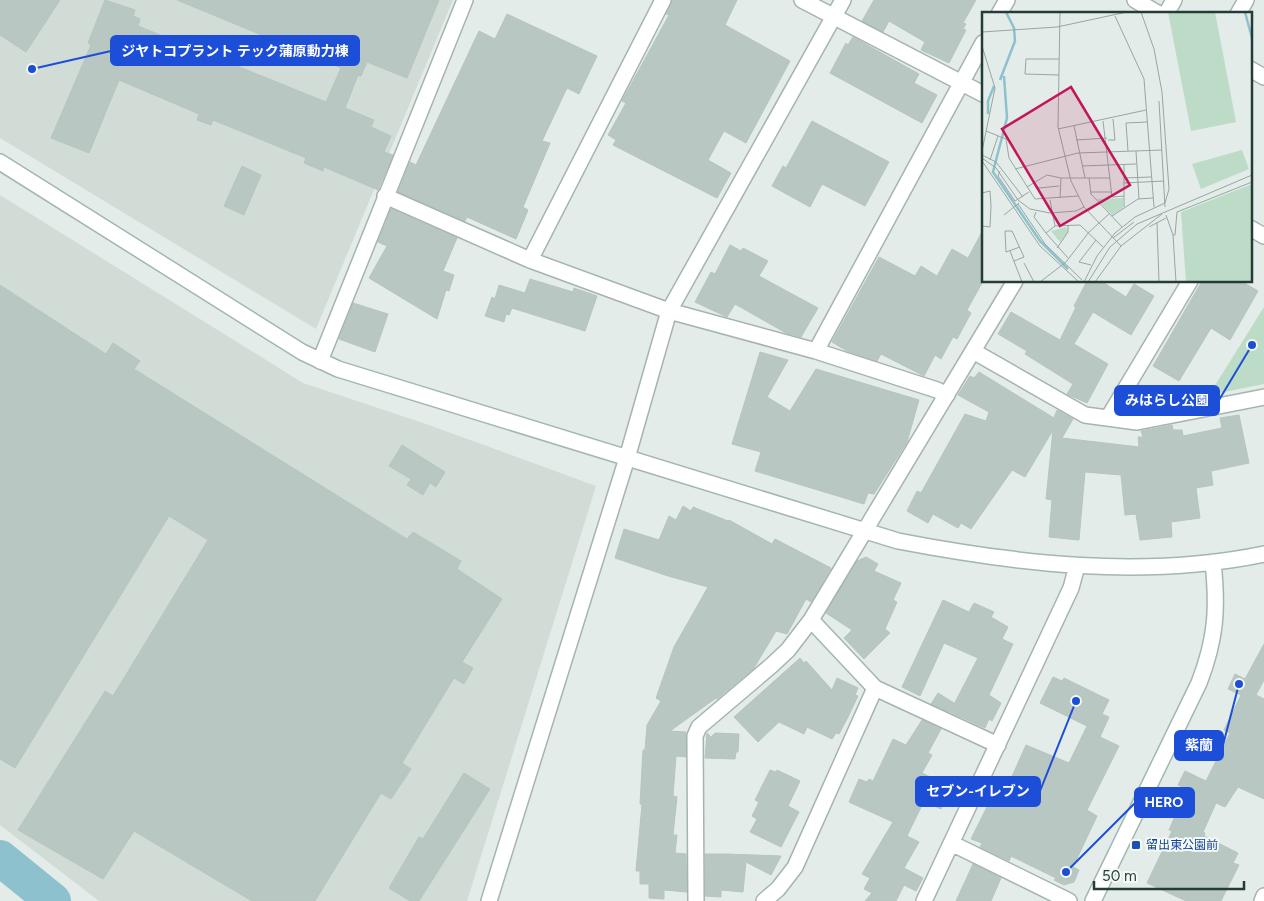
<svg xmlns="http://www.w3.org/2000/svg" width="1264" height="901" font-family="Figtree,'Noto Sans JP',sans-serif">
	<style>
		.built { fill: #d1dcd7 }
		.green { fill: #bddcc7 }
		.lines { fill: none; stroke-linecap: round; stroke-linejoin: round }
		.river { stroke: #8ec1ce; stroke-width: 36 }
		.building { fill: #b8c7c2; stroke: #b6c5c0 }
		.street-casing { stroke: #a6b4af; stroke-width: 18 }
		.secondary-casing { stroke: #a2b7b1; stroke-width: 18 }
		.street { stroke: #fff; stroke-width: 15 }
		.secondary { stroke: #fff; stroke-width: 15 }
		.transit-dot { fill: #1a4fb4; stroke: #f3f9f6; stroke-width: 2 }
		.labels { text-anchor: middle; stroke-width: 4; stroke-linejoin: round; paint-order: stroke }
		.transit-label { font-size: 12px; fill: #164399; stroke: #f3f9f6; text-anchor: start }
		.inset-river { fill: none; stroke: #8ec1ce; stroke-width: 2.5 }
		.inset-road { fill: none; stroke: #97a6a1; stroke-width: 1 }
		.view { fill: #c2185b; fill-opacity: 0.15; stroke: #c2185b; stroke-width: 2.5 }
		.inset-edge { fill: none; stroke: #243c37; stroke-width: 2.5 }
		.leader { fill: none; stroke: #1d4ed8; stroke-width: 2 }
		.callout-dot { fill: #1d4ed8; stroke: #f3f9f6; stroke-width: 2 }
		.callout { fill: #1d4ed8; stroke: #1d4ed8; stroke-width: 2 }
		.callout-label { font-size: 14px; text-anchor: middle; font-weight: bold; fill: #fff }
	</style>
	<rect width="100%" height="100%" fill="#e3ece8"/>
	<path class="built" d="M0,0H453L316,329L0,138Z
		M0,195L303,383L429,425L596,486L467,901H99L0,825Z"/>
	<path class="green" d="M1264,307V384L1209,395Z"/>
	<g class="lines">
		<path class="river" d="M0,858L53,901"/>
	</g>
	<path class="building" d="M0,0H60L26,52L0,35Z
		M105,0L135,10L133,16L140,19L138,26L326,102L341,68L177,0H439L407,78L367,62L361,76L358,75L345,108L374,120L371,127L391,136L384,152L393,155L378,190L324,167L323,171L304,163L306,158L213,120L211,125L197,120L199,114L119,80L89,153L51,138L91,45L88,43Z
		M672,0H737L725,25L790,61L746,143L724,131L708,160L731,173L717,198L613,145L616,140L608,135L626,103L622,101L669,15L666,14Z
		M874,0H976L963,23L966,24L963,29L966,30L949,63L921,50L925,42L889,21L883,32L862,21Z
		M507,14L597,56L579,94L567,88L542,141L550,143L523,207L528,210L516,239L467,217L465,221L398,192L410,162L416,165L479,31L495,39Z
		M853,37L919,74L914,83L937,95L922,123L830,73L846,43L848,45Z
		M812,121L889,162L865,206L822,184L810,207L772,186L783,166L786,168Z
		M242,166L261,175L244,215L224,206Z
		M391,209L457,238L443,271L454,275L449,291L446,290L437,319L369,278L387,246L378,242Z
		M983,230V281L967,310L971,313L957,339L953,337L941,359L935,355L924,376L881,354L877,361L847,351L832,342L879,257L915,276L921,266L937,276L952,249L968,258Z
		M730,245L741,251L743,248L768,261L759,276L818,308L801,337L786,333L735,304L727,317L695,302L711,272L715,274Z
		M530,279L573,292L574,288L597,296L585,331L512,308L509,315L506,314L504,322L485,316L492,297L495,299L499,285L525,293Z
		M1087,281H1101L1126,297L1134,284L1154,296L1131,335L1093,312L1074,344L1108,364L1087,403L1067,394L1073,384L1025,354L1027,351L998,334L1011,312L1060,340L1076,307L1074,306Z
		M1202,281H1241L1258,291L1230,340L1211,328L1179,381L1153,366Z
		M0,285L106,354L113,343L140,361L134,369L407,539L413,532L461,561L457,569L502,599L462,662L473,668L464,684L454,678L402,763L411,769L391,799L381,793L315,901H252L134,831L103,879L18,830L105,691L113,696L208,540L169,516L15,768L0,759Z
		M353,303L388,314L375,352L339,339Z
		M760,352L788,360L767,397L790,411L816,369L919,400L907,442L874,494L868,493L864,504L755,471L761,452L732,444Z
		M979,372L1054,418L1057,410L1073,419L1062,438L1139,447L1138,437H1143L1141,431L1172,425L1173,430H1182L1183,436L1222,428L1220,418L1239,415L1249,463L1211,471L1213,485L1196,488L1200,518L1171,522L1172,537L1140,540L1136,514L1125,515L1121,475L1085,472L1079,540L1049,537L1052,500L1046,499L1053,430L1025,477L1012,470L971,529L961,523L958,528L933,514L928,523L907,511L917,491L921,493L965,414L986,421L989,412L958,395L970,376L974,378Z
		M402,445L445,472L436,487L430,483L423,495L407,485L411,479L389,466Z
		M683,506L691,511L693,507L728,521L729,520L772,544L775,539L831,568L811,602L806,599L787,634L776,631L754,668L717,699L716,698L670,731L686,732V757L676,756L673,796L677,797L673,835H677L675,853L686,854L687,892L664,890V899L649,898V884H640V871H636L642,804H640L643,750H645L647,725L661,701L656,698L674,647L708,587L668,576L615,558L624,529L659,540L669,516L676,520Z
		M866,557L878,564L874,571L901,583L893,600L897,602L885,629L890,633L864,659L844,638L852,630L826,613L857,561Z
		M943,600L969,612L974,603L994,612L991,617L1008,627L1002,639L1013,644L989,695L1001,703L992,721L989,719L985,728L950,712L978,658L944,643L920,696L902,687Z
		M1264,644V680L1256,695L1264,699V799L1238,787L1225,807L1216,803L1203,832L1205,833L1204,836L1238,853L1233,863L1239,865L1221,901H1186L1147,883L1172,831L1169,830L1187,789L1178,785L1185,771L1206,781L1230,733L1224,730L1241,695L1228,689L1235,674L1245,679Z
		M800,658L804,663L806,661L832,690L837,678L858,688L855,695L858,696L848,717L839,734L836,733L832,739L807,727L804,734L779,722L758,742L734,717Z
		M1053,677L1062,681L1064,678L1109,700L1102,714L1109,717L1100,737L1119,746L1087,810L1097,816L1073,867L1079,870L1074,882L1064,885L1054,880L1056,878L1011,856L1009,861L980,847L982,843L971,839L993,795L1002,799L1026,745L1069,763L1087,726L1040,703Z
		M938,693L954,703L949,712L931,704Z
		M922,720L941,729L928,753L932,755L922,773L951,787L941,809L924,801L907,836L919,842L904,868L923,878L916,891L904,885L896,901H865L872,893L864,889L870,878L862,874L893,822L849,802L859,779L867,782L869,779L873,781L893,739L906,745Z
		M707,733L711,737L715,733L739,734L738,752H736L735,759L705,758Z
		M770,770L776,772L777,770L800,781L788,806L799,812L781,847L750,832L757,819L752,816L759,802L755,800Z
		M464,773L490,789L419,901H410L389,888L419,837L423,839Z
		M705,854H727L781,856L771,875L746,862L743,892L721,890V897L705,896Z
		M973,864L1001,878L991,901H956Z"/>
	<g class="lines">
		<g class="street-casing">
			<path id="street" d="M802,0L983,94
				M1135,0L1159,14
				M999,14L1007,0
				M1166,14L1174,0
				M1238,14L1246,0
				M1250,69L1264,77
				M385,196L530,260L669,311L816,351L937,390L947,395
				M1250,228L1264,236
				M530,260L663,0
				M816,351L983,43
				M973,351L1085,415L1137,422L1264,397
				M320,361L465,0
				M1108,418L1190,281
				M811,620L875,688L998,745
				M953,844L1069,901
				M489,901L627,458L669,311L843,0
				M696,901L695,736L699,727L772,665L788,650L811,620L1015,281
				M764,901L778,889L795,867L875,688
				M924,901L1071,588L1077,566
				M1262,901L1264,896"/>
		</g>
		<g class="secondary-casing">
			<path id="secondary" d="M0,162L302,352L338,369L898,541C1018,564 1143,579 1264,554
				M1093,901L1199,683C1216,639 1218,609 1213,562"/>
		</g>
		<use href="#street" class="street"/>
		<use href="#secondary" class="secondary"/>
	</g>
	<rect class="transit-dot" x="1131" y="840" width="10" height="10" rx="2.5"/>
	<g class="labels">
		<g class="transit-label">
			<text x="1146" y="849">留出東公園前</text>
		</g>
	</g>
	<g transform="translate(982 12)">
		<rect width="270" height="270" fill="#e3ece8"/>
		<path d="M186,0H233L254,110L209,119ZM260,138L267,157L219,177L210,152ZM270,172V270H204L199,200ZM141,186V196L130,203L115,187ZM84,215L86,220L78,230L69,219Z" fill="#bddcc7"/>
		<path class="inset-river" d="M263,0L270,26M22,64L25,106L11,160L58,229L86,257M18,68L33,29L32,16L24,0M6,102V89L12,74"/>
		<path class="inset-road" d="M78,0L76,115L89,169L102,195L139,234L113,270M133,4L162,67L172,195M0,20L75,15L145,0M0,34L13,76L0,139M77,63L43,62L44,47H77M177,89L183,195M121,109L130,185L142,184M92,114L103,166M76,117L164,98M4,119L24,127L27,146L53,187L96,184M94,128L125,126M126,128H133L131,107M146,139L144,111L165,110M154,139L157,187M0,143L14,150L41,185M0,146L14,156L36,188L48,197L68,201L94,199L102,195M8,148L16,124M0,149L58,234L97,270M142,153V195M100,154L154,152M33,157L96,141L180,138M18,159L16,164L33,189L47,180M107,166L109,182L140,215M142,166L169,165M51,171L57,176L77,174M142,171L182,169M45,175L65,163L79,166H128M108,180H129M0,181L8,179L9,194L8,215L0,214M78,186L79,166M68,188L73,214M36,192L63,232L100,268M54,200L52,205L64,221L73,214L98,213L121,235M22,203L37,191M184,203L191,223L194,270M130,204L156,187L171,186M175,211L177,270M167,215L184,206M64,221L86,246M191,223H193L195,200L270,170M131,226L152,210M139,234L180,202M75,236L86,220V213M28,239L40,270M32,249L42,245L30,219H23L24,240L38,235M42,251L52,270M109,253L97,250L114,228M58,270L84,250L107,220L127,202M102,270L115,244L133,221L153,205L183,191L187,177L180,80L172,37L159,0M106,270L128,235L155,212L270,163"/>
		<path class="view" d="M89,75L148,173L78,214L20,117Z"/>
		<rect width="270" height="270" class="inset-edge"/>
	</g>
	<path class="leader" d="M32 69L111 51M1252 345L1219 400M1239 684L1223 745M1076 701L1040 791M1066 872L1135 803"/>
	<g class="callout-dot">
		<circle cx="32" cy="69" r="5"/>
		<circle cx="1252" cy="345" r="5"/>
		<circle cx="1239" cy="684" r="5"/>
		<circle cx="1076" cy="701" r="5"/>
		<circle cx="1066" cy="872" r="5"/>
	</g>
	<g class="callout">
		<rect x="111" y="36" width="248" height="29" rx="5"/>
		<rect x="1115" y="386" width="104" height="29" rx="5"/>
		<rect x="1175" y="731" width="48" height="29" rx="5"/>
		<rect x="916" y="777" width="124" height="29" rx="5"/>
		<rect x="1135" y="788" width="59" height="29" rx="5"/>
	</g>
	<g class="callout-label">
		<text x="235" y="56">ジヤトコプラント テック蒲原動力棟</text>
		<text x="1167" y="405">みはらし公園</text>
		<text x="1199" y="750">紫蘭</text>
		<text x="978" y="796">セブン-イレブン</text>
		<text x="1164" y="807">HERO</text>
	</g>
	<path d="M1094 881v8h150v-8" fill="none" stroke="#243c37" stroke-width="2.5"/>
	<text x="1102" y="881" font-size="15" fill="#243c37" stroke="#f3f9f6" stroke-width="4" paint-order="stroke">50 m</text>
</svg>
